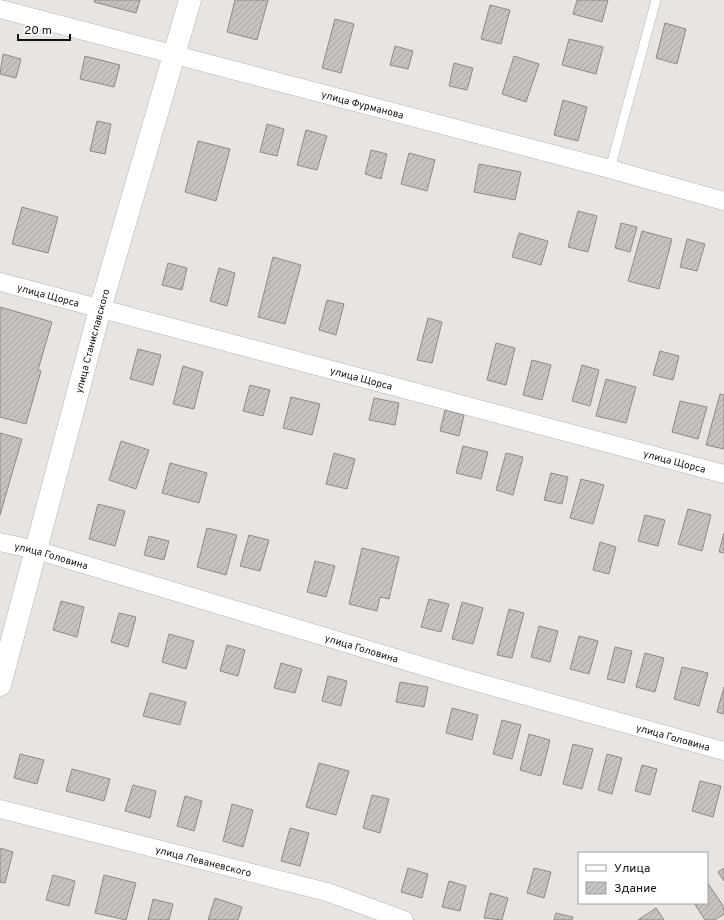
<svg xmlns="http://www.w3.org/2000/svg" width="724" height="920" font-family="Overpass,sans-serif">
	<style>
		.building { fill: url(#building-hatch); stroke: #8d8a88 }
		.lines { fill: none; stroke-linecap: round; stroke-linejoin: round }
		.service-casing { stroke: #b5b3b0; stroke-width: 10 }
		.minor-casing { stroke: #b5b3b0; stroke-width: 19 }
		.tertiary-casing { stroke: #b5b3b0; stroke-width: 23 }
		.service { stroke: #fff; stroke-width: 9 }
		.minor { stroke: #fff; stroke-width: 18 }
		.tertiary { stroke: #fff; stroke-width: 22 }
		.labels { text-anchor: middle; stroke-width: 3; stroke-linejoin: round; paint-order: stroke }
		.street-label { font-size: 10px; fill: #131211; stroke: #fff }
	</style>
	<defs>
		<pattern id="building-hatch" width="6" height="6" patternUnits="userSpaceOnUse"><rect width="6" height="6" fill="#c5c2c0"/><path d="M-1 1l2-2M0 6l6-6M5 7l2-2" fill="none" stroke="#a8a6a4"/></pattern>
	</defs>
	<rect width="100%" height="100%" fill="#e7e4e2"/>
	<path class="building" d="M95,0H140L136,13L94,2Z
		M235,0H268L257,40L227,32Z
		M577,0H608L602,22L573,14Z
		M490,5L510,10L501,44L481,39Z
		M335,19L354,24L341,73L322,68Z
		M665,23L686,29L677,64L656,58Z
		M569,39L603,47L596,74L562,65Z
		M395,46L413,51L408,69L390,65Z
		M3,54L21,59L16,78L0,74Z
		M85,56L120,65L114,87L80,79Z
		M514,56L539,64L526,102L502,94Z
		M454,63L473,68L467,90L449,86Z
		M563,100L587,107L578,141L554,135Z
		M97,121L111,124L105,154L90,151Z
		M267,124L284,129L277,156L260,152Z
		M306,130L327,136L317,170L297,165Z
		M198,141L230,149L216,201L185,192Z
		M371,150L387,154L381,179L365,174Z
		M409,153L435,160L427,191L401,184Z
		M479,164L521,172L515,200L474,192Z
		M22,207L58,217L48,253L12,244Z
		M578,211L597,216L588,252L568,247Z
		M621,223L637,227L630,252L615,248Z
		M642,231L672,239L659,289L628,281Z
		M519,233L548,241L541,265L512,257Z
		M687,239L705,244L697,271L680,267Z
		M273,257L301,265L285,324L258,317Z
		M168,263L187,268L182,290L162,285Z
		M219,268L235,273L227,306L210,301Z
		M327,300L344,304L336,335L319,330Z
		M0,307L52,322L38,370L41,371L26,424L0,417Z
		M428,318L442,322L432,363L417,360Z
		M496,343L515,348L506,385L487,380Z
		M138,349L161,355L153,385L130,379Z
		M660,351L679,356L673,380L653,375Z
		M532,360L551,365L542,400L523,395Z
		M582,365L599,370L590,406L572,401Z
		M183,366L203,372L194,409L173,404Z
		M606,379L636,387L626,423L596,416Z
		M250,385L270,390L263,416L243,411Z
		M720,394L724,395V449L706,445Z
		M291,397L320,404L312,435L283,428Z
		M374,398L399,403L395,425L369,420Z
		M680,401L707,407L698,439L672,432Z
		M445,410L464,415L459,436L440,431Z
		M0,433L22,439L0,515Z
		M121,441L149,450L136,489L109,480Z
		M463,446L488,452L481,479L456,473Z
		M334,453L355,459L347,489L326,484Z
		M506,453L523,457L513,495L496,490Z
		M170,463L207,473L199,503L162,493Z
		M551,473L568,477L562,504L544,500Z
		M581,479L604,485L593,524L570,518Z
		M98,504L125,511L115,546L89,539Z
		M688,509L711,515L702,551L678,544Z
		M645,515L665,520L658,546L638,541Z
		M207,528L237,535L226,575L197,567Z
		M724,533V553L719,552Z
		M249,535L269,540L260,571L240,566Z
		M149,536L169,541L164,560L144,555Z
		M600,542L616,547L609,574L593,570Z
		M362,548L399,557L389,599L380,597L377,611L349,604Z
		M315,561L335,566L326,597L307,592Z
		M429,599L449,604L441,632L421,627Z
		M61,601L84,607L77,637L53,630Z
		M462,602L483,608L473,644L452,639Z
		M509,609L524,613L512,658L497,655Z
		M119,613L136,617L128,647L111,642Z
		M539,626L558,631L550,662L531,657Z
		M169,634L194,641L186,669L162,662Z
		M579,636L598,641L589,674L570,669Z
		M227,645L245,650L238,676L220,671Z
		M615,647L632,651L624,683L607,679Z
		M645,653L664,658L655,692L636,687Z
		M281,663L302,669L295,693L274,688Z
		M682,667L708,673L699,706L674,699Z
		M328,676L347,681L341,706L322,701Z
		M400,682L428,687L424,707L396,702Z
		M724,687V714L717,712Z
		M150,693L186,702L180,725L143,716Z
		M452,708L478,715L472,740L446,733Z
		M502,720L521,725L512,759L493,754Z
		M529,734L550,740L541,776L520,770Z
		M573,744L593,749L582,789L563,784Z
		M20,754L44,760L37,784L14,778Z
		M607,754L622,758L612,794L598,790Z
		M319,763L349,771L336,815L306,807Z
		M642,765L657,769L650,795L635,791Z
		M72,769L110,779L104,801L66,791Z
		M700,781L721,786L713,817L692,811Z
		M133,785L156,791L150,818L125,811Z
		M372,795L389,799L380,833L363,828Z
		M185,796L202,801L194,831L177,826Z
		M232,804L253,810L243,847L223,841Z
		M290,828L309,833L300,866L281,861Z
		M0,848L13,852L5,883L0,882Z
		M408,868L428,874L422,898L401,892Z
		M534,868L551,872L544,898L527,893Z
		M724,868V881L718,872Z
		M53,875L75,881L69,906L46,900Z
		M104,875L136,883L126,920L95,913Z
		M449,881L466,886L460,911L442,907Z
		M707,882L724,907V914L715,920H705L694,903H707Z
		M490,893L508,898L502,920L484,918Z
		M215,898L242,907L238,920H208Z
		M153,899L173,904L169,920H148Z
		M656,908L664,920H638Z
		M556,913L573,917L572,920H554Z"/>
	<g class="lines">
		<g class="service-casing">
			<path id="service" d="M610,169L656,0"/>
		</g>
		<g class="minor-casing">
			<g id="minor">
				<path id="s1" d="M0,9L610,169L724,201"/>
				<path id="s2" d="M0,282L724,474"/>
				<path id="s3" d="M0,542L36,550L462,678L724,751"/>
				<path id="s4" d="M0,809L327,892L404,920"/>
			</g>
		</g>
		<g class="tertiary-casing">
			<g id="tertiary">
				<path id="s5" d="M0,685L100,309L190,0"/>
			</g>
		</g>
		<use href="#service" class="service"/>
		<use href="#minor" class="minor"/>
		<use href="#tertiary" class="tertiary"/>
	</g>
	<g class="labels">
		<g class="street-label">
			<text dy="4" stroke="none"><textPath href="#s1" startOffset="375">улица Фурманова</textPath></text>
			<text dy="4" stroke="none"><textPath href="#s2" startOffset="50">улица Щорса</textPath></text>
			<text dy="4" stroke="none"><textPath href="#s5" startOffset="356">улица Станиславского</textPath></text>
			<text dy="4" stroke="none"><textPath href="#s2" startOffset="374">улица Щорса</textPath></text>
			<text dy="4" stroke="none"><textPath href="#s2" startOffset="698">улица Щорса</textPath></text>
			<text dy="4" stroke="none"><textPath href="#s3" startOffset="53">улица Головина</textPath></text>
			<text dy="4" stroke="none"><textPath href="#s3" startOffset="377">улица Головина</textPath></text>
			<text dy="4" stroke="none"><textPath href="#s3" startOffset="701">улица Головина</textPath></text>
			<text dy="4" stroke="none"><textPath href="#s4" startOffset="210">улица Леваневского</textPath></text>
		</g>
	</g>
	<rect x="578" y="852" width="130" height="52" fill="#ffffff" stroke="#a1a0a0"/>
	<rect x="586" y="865" width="20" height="6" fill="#ffffff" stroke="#a1a0a0"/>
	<text x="614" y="872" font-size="12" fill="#131211">Улица</text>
	<rect x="586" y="882" width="20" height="12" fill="url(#building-hatch)" stroke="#a1a0a0"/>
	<text x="614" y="892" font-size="12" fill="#131211">Здание</text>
	<path d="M18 34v6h52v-6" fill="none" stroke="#131211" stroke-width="2"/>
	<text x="24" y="34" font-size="12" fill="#131211" stroke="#ffffff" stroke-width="3" paint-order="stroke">20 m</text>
</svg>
